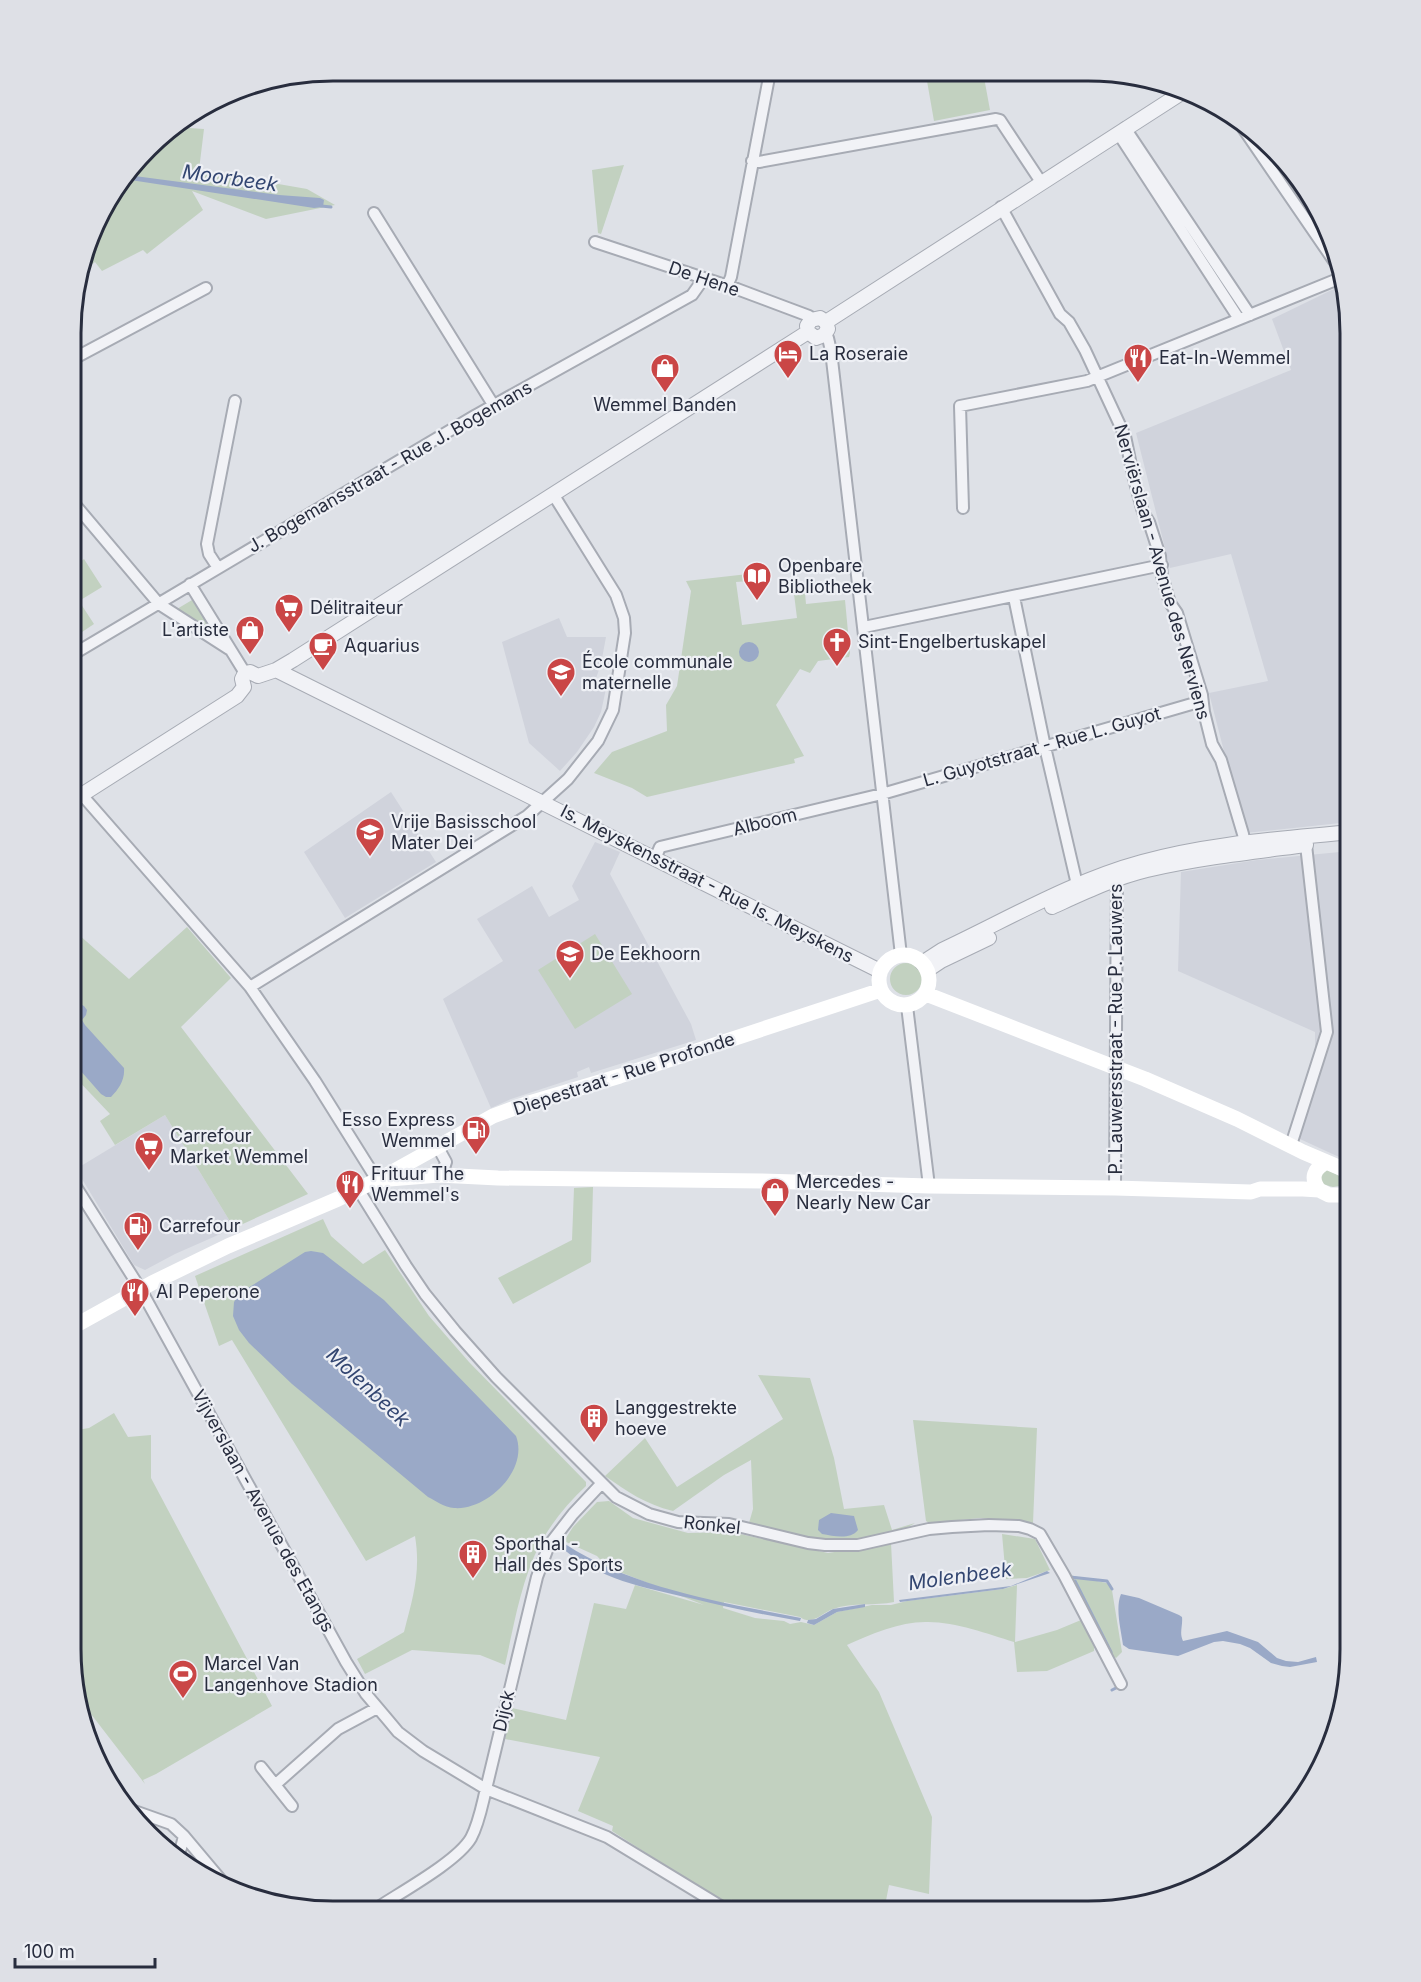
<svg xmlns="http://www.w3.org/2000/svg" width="1421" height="1982" font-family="Inter,sans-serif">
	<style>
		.built { fill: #d0d3dc }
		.green { fill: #c2d1c0 }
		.water { fill: #9aa9c7 }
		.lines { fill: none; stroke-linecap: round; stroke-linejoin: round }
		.stream { stroke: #9aa9c7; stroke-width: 3 }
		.minor-casing { stroke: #a7abb4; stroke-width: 14 }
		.tertiary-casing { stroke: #a7abb4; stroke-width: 16 }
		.minor { stroke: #f1f2f6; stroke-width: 10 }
		.tertiary { stroke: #f1f2f6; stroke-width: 14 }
		.secondary { stroke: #fff; stroke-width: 15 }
		.labels { text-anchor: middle; stroke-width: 4.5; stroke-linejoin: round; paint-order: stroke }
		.street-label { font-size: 18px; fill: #282d3e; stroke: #eef0f5 }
		.poi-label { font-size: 18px; fill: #282d3e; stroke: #eef0f5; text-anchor: start }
		.water-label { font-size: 20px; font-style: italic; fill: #334671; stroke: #eef0f5 }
		.rim { fill: none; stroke: #282d3e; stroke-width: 3 }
	</style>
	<rect width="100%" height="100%" fill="#dee1e7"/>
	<path class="built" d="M1340,286L1350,332V822L1245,833L1209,693L1268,681L1231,554L1170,568L1136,433L1291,370L1272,319Z
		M559,618L567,637H606L601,664L595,681L607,684L601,712L594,727L577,752L560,771L529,743L502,642Z
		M391,792L436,862L345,918L304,852Z
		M595,842L620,852L610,874L691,1024L696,1040L591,1073L589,1067L577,1072L578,1077L511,1099L491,1108L443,999L503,961L477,919L532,886L549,917L579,900L572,886Z
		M1350,851V1162L1289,1134L1315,1050V1032L1178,971L1181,872L1257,860Z
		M165,1115L234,1228L175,1254L145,1270L134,1265L76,1169Z"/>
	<path class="green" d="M959,72H983L990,110L934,121L927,81Z
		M1246,124L1324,217L1329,239Z
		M175,127L204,129L199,170L307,189L335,205L266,219L192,191L203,210L147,254L143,250L102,271L95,262L81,273L105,202L160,135Z
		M624,165L601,234L598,233L592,170Z
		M84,559L102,587L79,601L94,624L79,634L72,624V563L76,565Z
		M748,574L749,581L736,582L742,625L797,618L794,594L805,593L806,604L845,600L850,653L849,657L818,661L810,673L800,669L776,705L804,756L794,759L795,763L647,797L632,788L594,773L612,752L667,731L666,705L677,686L691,591L686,581Z
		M192,600L211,630L210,631L177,612V609Z
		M187,927L231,978L181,1027L308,1194L234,1228L165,1115L115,1145L100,1121L110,1114L71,1073L72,929L80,932L78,934L129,979Z
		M595,934L632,994L575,1029L538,970Z
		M890 979a16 16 0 1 1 32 0a16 16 0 1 1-32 0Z
		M1328,1170L1341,1177L1342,1180L1339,1186L1333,1187L1322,1184L1320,1174Z
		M593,1187L591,1262L513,1304L498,1278L572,1240L574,1188Z
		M323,1219L331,1236L363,1264L385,1250L429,1316L469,1362L586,1482V1486C568,1503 552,1522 540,1544C521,1581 514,1625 505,1665L480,1655L412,1650L365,1674L357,1659L404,1632C413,1597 421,1572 415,1536L366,1561L232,1340L219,1346L195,1276Z
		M758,1375L810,1378L834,1458L844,1509L884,1505L892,1530L915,1523C908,1528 900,1530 893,1532C845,1550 796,1539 749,1523L753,1509L751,1460L724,1475L673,1511C645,1504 628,1492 605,1476L645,1438L677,1487L783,1419Z
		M114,1413L128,1437L151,1435V1478L272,1706L156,1774L143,1780L145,1784L84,1705L71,1650V1431L89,1428Z
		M913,1420L1037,1428L1033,1523L980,1518L929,1523L926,1521Z
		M609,1501L633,1518L688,1533L731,1532L828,1553L891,1543L894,1602C875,1606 853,1602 833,1609C822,1613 812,1626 800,1617L724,1602L723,1608L755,1618L784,1621L790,1624L801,1622L814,1625L837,1612L872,1605H891L907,1601L1003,1589L1017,1585L1015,1642L1057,1630L1081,1620L1094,1647V1651L1047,1671L1017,1672L1014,1642C988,1634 956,1622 928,1622C902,1621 871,1634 847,1645L879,1692L932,1817L929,1894L889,1885L884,1911H754L730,1899L746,1911H736L612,1831L613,1826L578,1811L600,1757L505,1739L512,1708L566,1720L594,1603L626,1609L635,1585L704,1605L607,1567L597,1556L564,1541L573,1527L597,1502Z
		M1002,1534L1035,1539L1050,1570L1027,1578L1006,1579Z
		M1069,1575L1111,1584L1122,1652L1116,1658L1107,1652Z"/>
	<path class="water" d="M127,175L279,195L320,198L324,200L323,207L314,208L124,179Z
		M739 652a10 10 0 1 1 20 0a10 10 0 1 1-20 0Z
		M72,1000L84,1006L87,1010L86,1015L82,1020L85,1025L124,1068C125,1080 119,1089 111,1097H106L101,1094L72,1061Z
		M311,1251L323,1253L384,1300L516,1436C529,1470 487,1511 454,1508C444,1507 436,1501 428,1497L292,1384L249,1343L239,1330L233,1316L234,1302L240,1293L305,1252Z
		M831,1513L854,1516L858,1530C850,1540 834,1536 822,1534L818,1530L819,1520Z
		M565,1544C635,1589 720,1602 801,1618L800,1621C763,1615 727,1607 690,1598C645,1588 598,1579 562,1548Z
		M1047,1571L1050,1573L1003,1589L900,1602L899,1600L1011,1586Z
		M1121,1594L1139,1598L1179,1615L1182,1617C1183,1626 1179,1633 1183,1641L1227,1631L1258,1642L1277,1658L1286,1661L1298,1662L1316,1657L1317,1662L1290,1667L1282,1666L1271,1663L1250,1648L1240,1644L1223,1641L1214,1642L1178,1656L1129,1649L1123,1645C1121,1630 1115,1608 1121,1594Z
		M865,1604V1607L837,1612L814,1625L807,1623L808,1620L816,1619L833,1609Z"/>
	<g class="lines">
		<path class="stream" d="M321,206L331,207
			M1070,1577L1107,1581L1112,1589
			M1075,1581L1111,1652
			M1112,1690L1118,1687"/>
		<g class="minor-casing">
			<path id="minor" d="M1236,118L1334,261
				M1125,128L1250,315
				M1118,133L1239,319
				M752,161L759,162L996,119L1000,120L1041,182
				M1001,207L1060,314L1069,322L1085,350L1125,436L1133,475L1143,512L1149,522L1160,556L1162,576L1170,603L1177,613L1202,695L1204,712L1212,744L1221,760L1243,834L1246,849
				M374,213L494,406
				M595,242L737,289L809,316L811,320
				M727,286L731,277L770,72
				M824,335L828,338L831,351L901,955
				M73,359L206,288
				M72,501L159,604L229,649
				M963,508L960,406L1087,381L1338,279
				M218,568L209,554L207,544L235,401
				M190,584L245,673
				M1014,597L1045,747L1079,893
				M864,627L1162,565
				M72,655L476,415L692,295L704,278
				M82,795L250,987L315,1081L377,1180
				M655,859L660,847L882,794L1202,701
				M250,987L527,816L568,779L598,741L613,710L625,633L624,618L616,595L553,494
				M907,1006L929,1186
				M1291,1145L1327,1032L1306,845
				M433,1149L440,1151L446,1162L444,1168L439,1175
				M71,1179L141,1290L346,1662L366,1694L388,1720L398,1732L423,1751L486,1789L607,1837L727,1910
				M1115,1188L1117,874
				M358,1189L406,1266L425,1294L455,1331L496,1377L616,1497L649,1514L678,1522L729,1524L808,1543L825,1545H858L929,1529L952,1527L989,1525L1019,1526L1030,1529L1040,1534L1064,1575L1121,1684
				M261,1767L292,1806
				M276,1784L338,1729L377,1708
				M126,1808L171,1824L184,1836L221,1880
				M175,1857L181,1848L184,1836
				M374,1910C399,1893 457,1862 471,1838C479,1823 482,1805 486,1789L537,1577L549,1545L573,1514L601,1484"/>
		</g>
		<g class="tertiary-casing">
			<path id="tertiary" d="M826,322L1186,90
				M808,332L816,338L824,335L828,329L826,322
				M808,332L807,326L811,320L820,318L826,322
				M276,670L880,971
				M244,687L242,679L245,673L250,672L258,676L276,670L293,660L808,332
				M72,801L237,696L244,687
				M1052,907C1083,893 1114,878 1147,870C1199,858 1253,852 1306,845
				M922,963L942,950C1008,919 1072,881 1142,862C1210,843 1281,839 1350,832
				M929,969L941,961L989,938"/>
		</g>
		<use href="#minor" class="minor"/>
		<use href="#tertiary" class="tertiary"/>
		<path class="secondary" d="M879 980a25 25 0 1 1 50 0a25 25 0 1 1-50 0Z
			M926,994L1145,1079L1237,1119L1303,1152L1350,1172
			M385,1176L493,1116L526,1104L620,1076L881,990
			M1319,1190C1310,1178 1314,1169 1326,1162
			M71,1328L152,1283L228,1246L338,1199L377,1180L439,1175L498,1178L762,1181L929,1186L1115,1188L1251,1192L1260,1189H1303L1319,1190L1329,1195H1350"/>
	</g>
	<defs>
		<g id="hotel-pin" transform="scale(1.5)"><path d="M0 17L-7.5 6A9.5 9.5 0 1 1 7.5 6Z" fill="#ca4646" stroke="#eef0f5"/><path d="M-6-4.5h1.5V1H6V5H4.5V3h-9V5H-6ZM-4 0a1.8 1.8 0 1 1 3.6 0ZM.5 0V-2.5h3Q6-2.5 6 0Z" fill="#fff"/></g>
		<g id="restaurant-pin" transform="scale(1.5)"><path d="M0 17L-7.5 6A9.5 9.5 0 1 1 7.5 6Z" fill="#ca4646" stroke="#eef0f5"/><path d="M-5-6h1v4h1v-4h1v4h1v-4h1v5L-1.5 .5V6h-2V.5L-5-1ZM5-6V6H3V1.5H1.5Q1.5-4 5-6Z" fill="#fff"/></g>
		<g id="shop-pin" transform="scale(1.5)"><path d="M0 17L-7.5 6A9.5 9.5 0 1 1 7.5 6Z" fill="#ca4646" stroke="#eef0f5"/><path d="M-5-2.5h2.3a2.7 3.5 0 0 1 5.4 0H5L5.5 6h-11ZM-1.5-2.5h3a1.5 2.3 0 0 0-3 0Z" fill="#fff"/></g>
		<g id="library-pin" transform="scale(1.5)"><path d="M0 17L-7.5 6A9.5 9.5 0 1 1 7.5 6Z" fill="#ca4646" stroke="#eef0f5"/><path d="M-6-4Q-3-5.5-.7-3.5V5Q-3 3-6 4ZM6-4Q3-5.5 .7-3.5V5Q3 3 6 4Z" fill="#fff"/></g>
		<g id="supermarket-pin" transform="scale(1.5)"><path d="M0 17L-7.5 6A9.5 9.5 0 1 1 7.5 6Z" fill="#ca4646" stroke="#eef0f5"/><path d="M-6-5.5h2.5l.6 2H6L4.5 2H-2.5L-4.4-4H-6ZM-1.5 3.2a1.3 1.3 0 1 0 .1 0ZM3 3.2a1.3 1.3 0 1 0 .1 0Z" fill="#fff"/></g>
		<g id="church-pin" transform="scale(1.5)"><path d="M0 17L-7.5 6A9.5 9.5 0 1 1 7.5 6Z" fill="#ca4646" stroke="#eef0f5"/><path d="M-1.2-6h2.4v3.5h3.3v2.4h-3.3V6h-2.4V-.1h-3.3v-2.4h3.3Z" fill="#fff"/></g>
		<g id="cafe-pin" transform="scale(1.5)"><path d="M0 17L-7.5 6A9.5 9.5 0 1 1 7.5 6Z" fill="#ca4646" stroke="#eef0f5"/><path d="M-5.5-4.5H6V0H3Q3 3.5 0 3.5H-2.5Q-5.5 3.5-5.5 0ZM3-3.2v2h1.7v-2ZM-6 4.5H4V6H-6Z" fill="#fff"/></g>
		<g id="school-pin" transform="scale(1.5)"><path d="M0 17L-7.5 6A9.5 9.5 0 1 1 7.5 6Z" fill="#ca4646" stroke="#eef0f5"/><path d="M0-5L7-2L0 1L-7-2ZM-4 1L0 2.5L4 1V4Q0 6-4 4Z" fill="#fff"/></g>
		<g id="fuel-pin" transform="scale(1.5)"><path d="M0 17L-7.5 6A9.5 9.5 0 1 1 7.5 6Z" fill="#ca4646" stroke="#eef0f5"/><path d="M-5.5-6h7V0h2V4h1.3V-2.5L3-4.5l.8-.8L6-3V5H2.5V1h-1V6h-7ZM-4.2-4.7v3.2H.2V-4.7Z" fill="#fff"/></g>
		<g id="building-pin" transform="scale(1.5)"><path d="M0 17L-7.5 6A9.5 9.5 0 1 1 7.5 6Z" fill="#ca4646" stroke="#eef0f5"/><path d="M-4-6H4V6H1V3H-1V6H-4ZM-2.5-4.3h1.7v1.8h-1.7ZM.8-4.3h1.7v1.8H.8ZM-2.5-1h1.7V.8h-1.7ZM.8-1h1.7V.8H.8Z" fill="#fff"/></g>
		<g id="stadium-pin" transform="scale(1.5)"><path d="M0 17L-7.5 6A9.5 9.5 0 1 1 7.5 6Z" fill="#ca4646" stroke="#eef0f5"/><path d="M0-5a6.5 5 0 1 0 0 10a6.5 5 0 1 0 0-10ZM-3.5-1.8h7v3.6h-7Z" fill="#fff"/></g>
	</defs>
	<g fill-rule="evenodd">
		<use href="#hotel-pin" x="788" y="354"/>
		<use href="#restaurant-pin" x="1138" y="358"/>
		<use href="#shop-pin" x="665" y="368"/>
		<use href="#library-pin" x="757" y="576"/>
		<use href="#supermarket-pin" x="289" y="608"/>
		<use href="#shop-pin" x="250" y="630"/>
		<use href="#church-pin" x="837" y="642"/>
		<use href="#cafe-pin" x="323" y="646"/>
		<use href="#school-pin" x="561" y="672"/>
		<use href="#school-pin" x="370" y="832"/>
		<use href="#school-pin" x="570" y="954"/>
		<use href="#fuel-pin" x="476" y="1130"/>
		<use href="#supermarket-pin" x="149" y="1146"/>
		<use href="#restaurant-pin" x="350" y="1184"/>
		<use href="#shop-pin" x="775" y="1192"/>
		<use href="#fuel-pin" x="138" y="1226"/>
		<use href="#restaurant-pin" x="135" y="1292"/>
		<use href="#building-pin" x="594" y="1418"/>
		<use href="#building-pin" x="473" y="1554"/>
		<use href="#stadium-pin" x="183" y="1674"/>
	</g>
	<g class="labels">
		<g class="street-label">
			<text transform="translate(704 279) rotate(19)" y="6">De Hene</text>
			<text transform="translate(390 467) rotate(-30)" y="6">J. Bogemansstraat - Rue J. Bogemans</text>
			<text transform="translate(1162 572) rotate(74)" y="6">Nerviërslaan - Avenue des Nerviens</text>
			<text transform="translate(1042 747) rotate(-16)" y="6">L. Guyotstraat - Rue L. Guyot</text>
			<text transform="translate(765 822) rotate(-14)" y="6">Alboom</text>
			<text transform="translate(707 884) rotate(27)" y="6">Is. Meyskensstraat - Rue Is. Meyskens</text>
			<text transform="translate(1116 1029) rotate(-90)" y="6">P. Lauwersstraat - Rue P. Lauwers</text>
			<text transform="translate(624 1074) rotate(-18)" y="6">Diepestraat - Rue Profonde</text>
			<text transform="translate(263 1511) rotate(61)" y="6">Vijverslaan - Avenue des Etangs</text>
			<text transform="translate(712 1525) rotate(6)" y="6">Ronkel</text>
			<text transform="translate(504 1711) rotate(-77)" y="6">Dijck</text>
		</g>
		<g class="poi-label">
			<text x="809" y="360">La Roseraie</text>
			<text x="1159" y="364">Eat-In-Wemmel</text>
			<text x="665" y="411" text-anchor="middle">Wemmel Banden</text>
			<text x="778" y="572">Openbare<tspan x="778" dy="21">Bibliotheek</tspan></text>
			<text x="310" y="614">Délitraiteur</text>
			<text x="229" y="636" text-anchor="end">L'artiste</text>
			<text x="858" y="648">Sint-Engelbertuskapel</text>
			<text x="344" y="652">Aquarius</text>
			<text x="582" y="668">École communale<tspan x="582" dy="21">maternelle</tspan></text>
			<text x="391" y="828">Vrije Basisschool<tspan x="391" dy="21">Mater Dei</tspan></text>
			<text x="591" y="960">De Eekhoorn</text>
			<text x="455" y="1126" text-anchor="end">Esso Express<tspan x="455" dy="21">Wemmel</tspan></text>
			<text x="170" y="1142">Carrefour<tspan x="170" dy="21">Market Wemmel</tspan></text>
			<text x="371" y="1180">Frituur The<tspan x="371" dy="21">Wemmel's</tspan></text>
			<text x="796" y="1188">Mercedes -<tspan x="796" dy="21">Nearly New Car</tspan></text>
			<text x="159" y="1232">Carrefour</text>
			<text x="156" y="1298">Al Peperone</text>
			<text x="615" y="1414">Langgestrekte<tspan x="615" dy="21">hoeve</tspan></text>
			<text x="494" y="1550">Sporthal -<tspan x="494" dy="21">Hall des Sports</tspan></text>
			<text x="204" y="1670">Marcel Van<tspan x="204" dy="21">Langenhove Stadion</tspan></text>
		</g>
		<g class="water-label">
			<text transform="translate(230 178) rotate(8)" y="7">Moorbeek</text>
			<text transform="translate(368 1387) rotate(43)" y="7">Molenbeek</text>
			<text transform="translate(960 1576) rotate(-8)" y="7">Molenbeek</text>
		</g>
	</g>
	<path d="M0 0H1421V1982H0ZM333 81H1088A252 252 0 0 1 1340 333V1649A252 252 0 0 1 1088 1901H333A252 252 0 0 1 81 1649V333A252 252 0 0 1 333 81Z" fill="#dee0e6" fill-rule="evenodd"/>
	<path class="rim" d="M333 81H1088A252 252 0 0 1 1340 333V1649A252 252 0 0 1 1088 1901H333A252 252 0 0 1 81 1649V333A252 252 0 0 1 333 81Z"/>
	<path d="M15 1958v9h140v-9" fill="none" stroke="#282d3e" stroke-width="3"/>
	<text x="24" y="1958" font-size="18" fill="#282d3e" stroke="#eef0f5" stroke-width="4.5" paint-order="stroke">100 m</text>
</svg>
